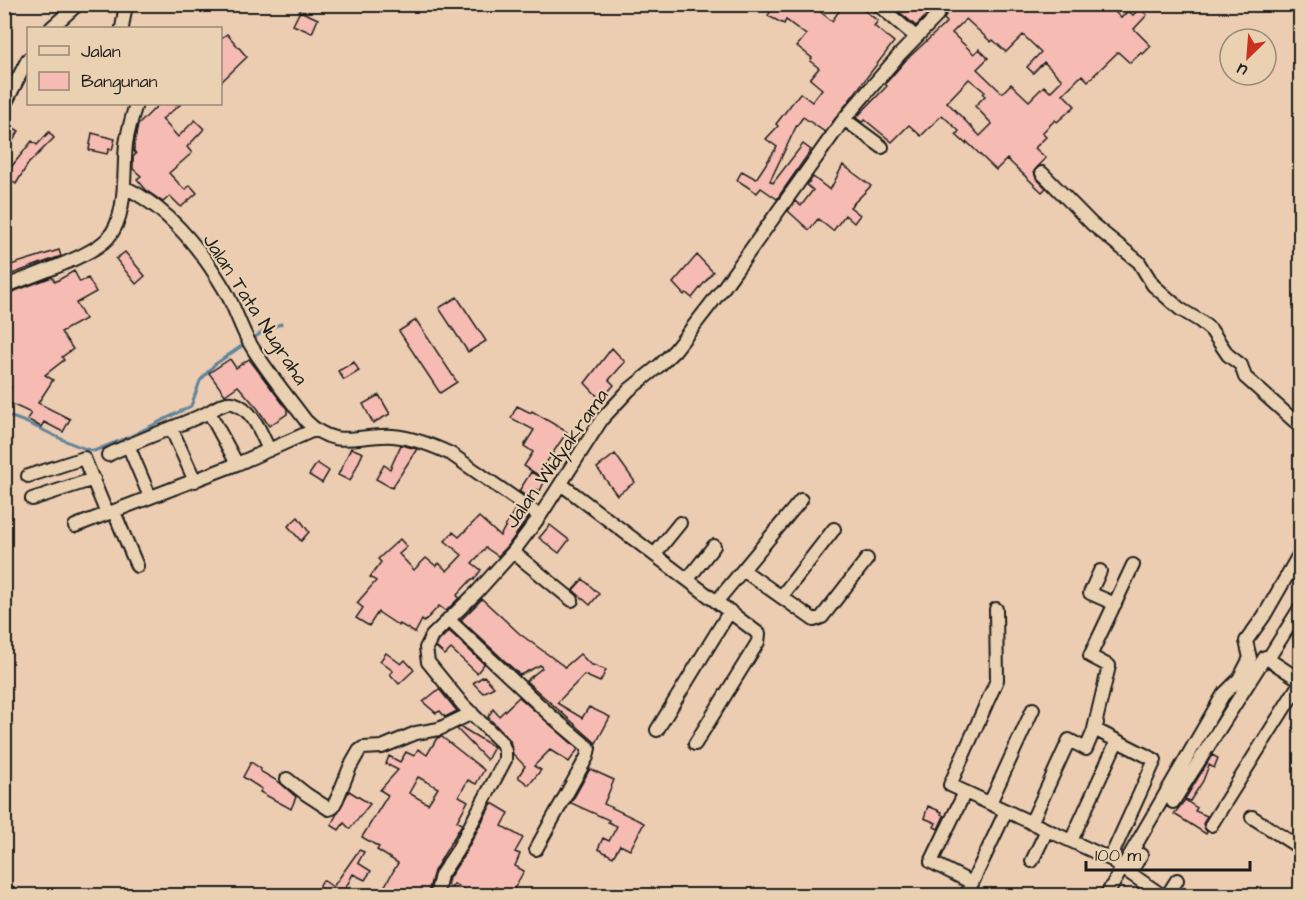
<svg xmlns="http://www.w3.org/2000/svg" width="1305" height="900" font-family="'Architects Daughter',sans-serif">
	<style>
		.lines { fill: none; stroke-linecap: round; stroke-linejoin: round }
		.stream { stroke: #62849b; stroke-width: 3 }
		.building { fill: #f6bbb2; stroke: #1c1c1c; stroke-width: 1.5; fill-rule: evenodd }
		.minor-casing { stroke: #1c1c1c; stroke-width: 16 }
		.minor { stroke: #ead1b2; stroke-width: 12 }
		.labels { text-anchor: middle; stroke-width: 4.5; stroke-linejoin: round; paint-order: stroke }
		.street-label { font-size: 20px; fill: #1c1c1c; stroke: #ead1b2 }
	</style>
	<rect width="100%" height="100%" fill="#eccdb2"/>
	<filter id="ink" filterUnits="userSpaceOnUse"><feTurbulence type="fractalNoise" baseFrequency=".0167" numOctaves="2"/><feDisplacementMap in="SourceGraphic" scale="12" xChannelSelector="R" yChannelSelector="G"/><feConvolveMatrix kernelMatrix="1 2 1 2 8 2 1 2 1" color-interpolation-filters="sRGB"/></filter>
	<g filter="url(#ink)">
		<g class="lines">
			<path class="stream" d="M251,340L267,329L281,324
				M4,415C36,422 62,444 94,451L129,437L191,406L200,381L214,365L246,343"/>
		</g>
		<path class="building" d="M774,4H810L832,21L844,4H864L861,8L878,21L874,26L894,42L825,132L803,117L796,127L770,181L773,183L803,144L811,150L777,199L761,188L757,193L737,180L742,171L756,179L777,147L766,139L778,126L776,124L800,93L812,102L822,89L810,79L819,68L810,61L812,58L797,46L806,35L786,20L784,24L768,16Z
			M890,4H914L927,15L916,26Z
			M952,4H989L994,9L998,4H1107L1121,18L1128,11L1133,15L1140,8L1147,15L1134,29L1151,46L1143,54L1141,53L1130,63L1118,52L1088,81L1082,75L1063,94L1075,106L1057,122L1055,120L1042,133L1046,137L1035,148L1046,158L1034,171L1036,178L1046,188L1042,192L1007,159L996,170L967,142L966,144L956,135L959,131L942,115L921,136L909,125L892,142L865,120L862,122L856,118L887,86L885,84L906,60L947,22L944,19ZM966,19L991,42L993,40L1006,52L1023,35L1041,52L1027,67L1033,73L1044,62L1062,80L1050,92L1044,86L1029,101L1011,84L1002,93L977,69L988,58L979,49L974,54L952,33ZM969,79L985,92L983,94L985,96L975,106L992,124L980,136L947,102Z
			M300,11L318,19L312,33L293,25Z
			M227,34L247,57L220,83V39Z
			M159,104H181L162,119L178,137L195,120L204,129L187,147L192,153L169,173L185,190L190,185L197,193L181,207L170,196L163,202L147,191L137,179L141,176L133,169V157L136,154L134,151V145L138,125Z
			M4,122L19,131L11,144L4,140Z
			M49,132L54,138L28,164L16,184L6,178L12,166L32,141L37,145Z
			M92,133L115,139L112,150L109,149L107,154L89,150Z
			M843,165L871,186L850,207L860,215L854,223L845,215L833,231L818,219L809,230L788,211L795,201L801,206L813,190L807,185L813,177L830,190Z
			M59,250L61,256L4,277V267Z
			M125,252L145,276L136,284L116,259Z
			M697,255L713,272L692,298L686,293L684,295L673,283Z
			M74,271L80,282L88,278L96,292L76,303L85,319L61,332L73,349L62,357L64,360L45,375L53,380L38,403L70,419L63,432L44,422L41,427L27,419L31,413L5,401L11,387L4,381V295L52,277L55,282Z
			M457,297L486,341L468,352L439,308Z
			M416,320L457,382L440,393L399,331Z
			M612,348L625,362L609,380L614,385L601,400L585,383Z
			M230,359L236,368L249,359L287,409V414L269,426L258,409L238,386L225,395L209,373Z
			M354,362L359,371L344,380L338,371Z
			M379,395L390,414L373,423L363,404Z
			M517,406L531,413L532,411L567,432L538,475L524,466L533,452L524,446L534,430L511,418Z
			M401,445L417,449L392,488L376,479L384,465L390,469Z
			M351,448L363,453L350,481L338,475Z
			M615,454L635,482L617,495L597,468Z
			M317,463L329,471L322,483L309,475Z
			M531,472L545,480L540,491L536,489L530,499L519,491Z
			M515,509L528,518L507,547L498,556L486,548L472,563L481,570L474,580L472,579L457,595L459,598L446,611L439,606L424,622L422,620L415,633L400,624L399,626L378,612L369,626L356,618L363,608L357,603L376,581L370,577L381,562L378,559L400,539L407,547L399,554L414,570L426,558L436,566L439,563L447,571L462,555L445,541L453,532L459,537L479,517L500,536Z
			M298,517L309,532L301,541L288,526Z
			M550,525L569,540L559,553L539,538Z
			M583,579L599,594L590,605L573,590Z
			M482,599L520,634L565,667L580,654L590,664L606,670L600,682L584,675L557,703L582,718L589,707L610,717L596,743L526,681L542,668L540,665L520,675L461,620Z
			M449,631L484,664L477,673L451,649L445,655L436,647L439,641Z
			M386,653L401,664L405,660L414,670L399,684L390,674L393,671L380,661Z
			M484,676L494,687L483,693L473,683Z
			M439,689L457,711L445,717L440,711L436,713L423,702Z
			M519,697L578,749L569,762L550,750L534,766L541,770L529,785L518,777L525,766L513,754L510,740L488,717L493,709L499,716Z
			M461,727L494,747L487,760L457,729Z
			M442,737L484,770L476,784L468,780L459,796L468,801L457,821L462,824L434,871L427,896H379L398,863L377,850L379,847L362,837L388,795L380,790L398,770L386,764L389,756L400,762L406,752L414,756L418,749L427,755L437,738ZM418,777L438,788L428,804L409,793Z
			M1212,755L1218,758L1214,768L1209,765L1203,781L1190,801L1185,799Z
			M251,762L261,769L260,771L279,782L296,797L291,809L260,792L262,789L243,777Z
			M590,769L614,780L604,804L644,823L630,850L620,845L613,857L598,849L603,838L609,841L617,826L608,822L609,820L571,803Z
			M349,791L370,804L350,829L344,823L339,830L331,825Z
			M1185,800L1197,808L1195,811L1207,816L1203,824L1207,832L1206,834L1174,814Z
			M492,803L509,813L502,826L523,838L515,852L520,854L515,866L524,871L510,896L496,887L492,896H483L472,890L470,893L454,884L452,887L447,885L449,878L464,855Z
			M928,806L942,812L941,814L944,816L938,829L934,827L936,823L924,818Z
			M359,850L364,852L358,863L371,871L365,880L353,874L343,893L348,896H327L328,894L318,888L323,880L333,887Z"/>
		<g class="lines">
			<g class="minor-casing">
				<path id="minor" d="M877,4L916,37
					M51,28L78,4
					M122,28L126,4
					M4,106L28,59
					M844,119L882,147
					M1042,173L1092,224L1139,262L1153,285L1180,309L1200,321L1211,330L1228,355L1241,365L1245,377L1300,426
					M124,187C169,208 201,249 226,292C235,308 240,326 249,342C265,370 287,395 306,421C336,451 357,434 393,436C414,438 432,445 451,454L540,516
					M4,287C30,276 91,257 108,238C128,216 123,171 126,144C128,130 132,117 136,104
					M209,412L237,464
					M171,428L195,481
					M128,445L150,497
					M108,455C140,439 174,428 207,413C215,409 224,401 233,403C253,409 261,433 269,450
					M28,476L84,458L107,514
					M561,484L759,634L758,642L695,744
					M32,499L94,479
					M114,512L137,566
					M75,526L237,464L314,430
					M513,552L572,600
					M655,554L680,523
					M743,570L814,620L822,617L867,559
					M1100,571L1090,593L1115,604
					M688,579L714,546
					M781,597L834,529
					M717,601L801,500
					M1300,608L1268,659L1300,680
					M996,609L997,680L950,785L1110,859L1155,760L1094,729L1109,666L1090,656L1133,565
					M448,619L550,715L589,748L587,757L536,849
					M657,730L730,611
					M287,779L306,794L329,809L332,808L337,799L350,767L359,751L363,748L382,747L416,733L439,729L472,713
					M965,792L931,862L972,883
					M1173,802L1265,657L1268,659
					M990,803L1033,709
					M1252,817L1300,848
					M1031,823L1069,740L1086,749L1097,723
					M1211,825L1300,683
					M1071,841L1117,741
					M1032,861L1047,830
					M1115,863L1163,896
					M1130,873L1141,855
					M436,896L441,875L457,851L505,760V751L502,743L463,705L428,662L426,648L432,636L477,592L513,552L540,516L602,419L629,390L660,365L675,350L724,287L844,119L900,54L935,18L944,4
					M966,896L1006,811
					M1106,896L1223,695L1239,679L1250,658L1246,641L1264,616L1300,553
					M1167,896L1177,880"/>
			</g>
			<use href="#minor" class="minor"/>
		</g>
	</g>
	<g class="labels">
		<g class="street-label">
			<text transform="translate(256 309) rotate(57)" y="7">Jalan Tata Nugraha</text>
			<text transform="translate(556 458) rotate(-55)" y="7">Jalan Widyakrama</text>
		</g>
	</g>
	<rect width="1305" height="900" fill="none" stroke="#ead1b2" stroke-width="24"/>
	<rect x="12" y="12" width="1281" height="876" fill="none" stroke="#1c1c1c" stroke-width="2" filter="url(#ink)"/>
	<rect x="27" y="27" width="195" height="78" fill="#ead1b2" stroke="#988976" stroke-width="1.5"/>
	<rect x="39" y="46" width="30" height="9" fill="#ead1b2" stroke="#988976" stroke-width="1.5"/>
	<text x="81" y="57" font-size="18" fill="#1c1c1c">Jalan</text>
	<rect x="39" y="72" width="30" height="18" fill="#f6bbb2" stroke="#988976" stroke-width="1.5"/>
	<text x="81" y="87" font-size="18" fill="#1c1c1c">Bangunan</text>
	<g transform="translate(1248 57) rotate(205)"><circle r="28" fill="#ead1b2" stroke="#988976" stroke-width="1.5"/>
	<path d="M0-4.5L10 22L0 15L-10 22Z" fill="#c8321e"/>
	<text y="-9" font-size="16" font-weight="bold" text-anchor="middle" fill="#1c1c1c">U</text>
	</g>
	<path d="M1086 861v9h164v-9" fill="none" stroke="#1c1c1c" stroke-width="3"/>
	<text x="1095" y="861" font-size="18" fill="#1c1c1c" stroke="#ead1b2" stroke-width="4.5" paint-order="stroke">100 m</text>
</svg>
